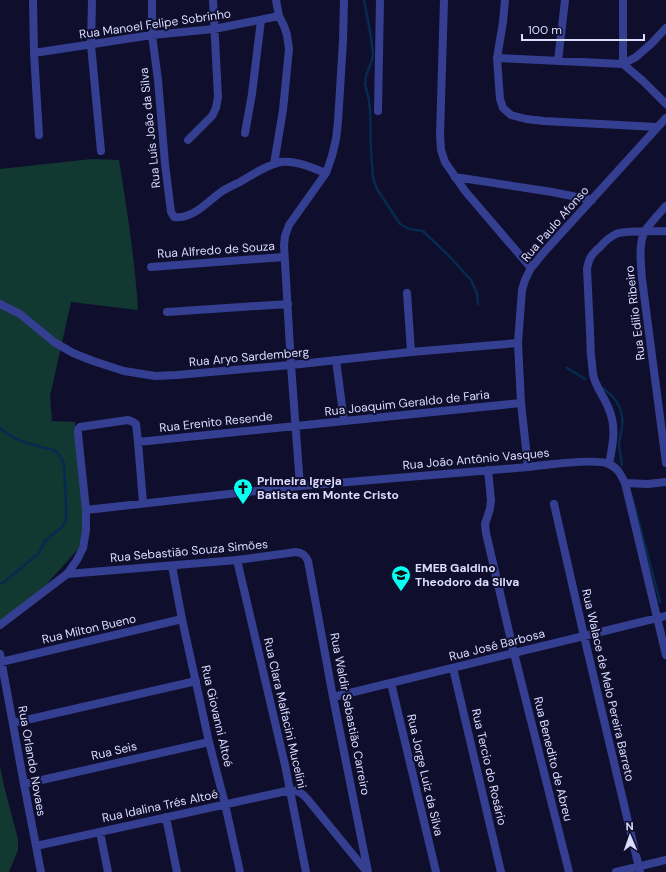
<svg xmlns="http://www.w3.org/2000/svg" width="666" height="872" font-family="'DM Sans',sans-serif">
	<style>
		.green { fill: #113831 }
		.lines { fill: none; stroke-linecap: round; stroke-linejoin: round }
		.stream { stroke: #052b50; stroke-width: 2.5 }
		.minor { stroke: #353f91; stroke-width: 8 }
		.tertiary { stroke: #353f91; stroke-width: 8 }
		.labels { text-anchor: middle; stroke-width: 4; stroke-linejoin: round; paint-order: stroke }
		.street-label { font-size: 12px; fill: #dbdcff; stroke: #0f0f2d }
		.poi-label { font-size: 12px; font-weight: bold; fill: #dbdcff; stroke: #0f0f2d; text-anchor: start }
	</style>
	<rect width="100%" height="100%" fill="#0f0f2d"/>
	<path class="green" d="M92,159L119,160C127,210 135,260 138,310L71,302L50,396L52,421L75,422L84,502V521L79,548L36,596L0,621V169Z
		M0,766L4,786L18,839V850L9,872H0Z"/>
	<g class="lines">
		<path class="stream" d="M364,0L371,37L373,54L372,60L366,76L365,84L369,100L370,110L371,152L373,178L377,189L400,224L409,229L423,231L449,256L471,280L477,293L478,304
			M567,368L585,379
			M603,388C617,399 624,409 622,428C621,433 620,438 619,443C619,450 621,458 622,465
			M0,428C15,442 35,445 54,450C59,454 62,458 64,464L66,506V516L65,522L62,527L45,541L39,553L4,582L0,584
			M632,496L660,602"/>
		<path class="minor" d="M33,0L34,53L39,135
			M92,0L91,45L101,151
			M152,0V35L158,80L165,164L171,212L174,217C192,220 207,202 221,192C227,188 234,185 240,182C252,175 268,164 281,162C296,160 312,168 326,173
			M444,0L440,135L441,150L445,162L465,191L531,268
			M505,0L503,22L497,58L500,99L503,108L511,115L526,119L544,121L657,127
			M34,53L152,35L214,29L279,16
			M497,58L623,64L636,57L652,43L666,28
			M558,61L565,0
			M623,64V0
			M623,64L643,81L666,104
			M378,111L380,0
			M245,133L252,94L261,20
			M188,140L212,116L216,108L218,97L213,0
			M274,164L283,110L289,49L287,35L284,26L279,16L276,0
			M455,177L552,192L592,200
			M666,206C659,214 651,222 645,231C638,243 641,265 642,279L666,463
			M151,267L284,257
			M407,293L411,352
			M167,312L288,304
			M518,343L522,290L525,280L531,268L545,251L666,118
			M336,360L344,421
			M138,442L521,403
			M609,464C613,444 617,426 608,407C603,395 595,386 593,374C591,360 590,345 590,331C589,310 588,290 587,269C589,257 592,254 601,246C605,241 610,237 616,234C626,230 654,232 666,231
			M488,470L491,500L490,509L485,524L486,533L514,653L569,872
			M625,483L666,655
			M300,486L291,365L284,245L285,236L289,225L326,173L332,156L336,139L338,122L343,41L344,0
			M554,504L584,636L640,872
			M86,510L300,486L528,467
			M237,560L285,765L306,872
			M172,566L182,619L209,742L225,804L240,872
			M67,574L237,560L296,552C303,553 305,555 308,561L333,697L368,872
			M0,625L67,574L77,560L83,548L86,530V510L78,434V430L80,427L128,420L133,422L136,424L138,442L143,503
			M0,654L24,784L41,872
			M1,662L182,619
			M453,668L501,872
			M391,683L436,872
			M333,697L584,636L666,616
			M13,723L196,681
			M24,784L209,742
			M166,817L177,872
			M100,832L108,872
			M36,846L291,790C300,791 303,794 309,801L367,872
			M616,872L666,860"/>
		<path class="tertiary" d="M0,304L20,314L54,342L73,353L93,361L124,371L155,376L177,375L291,365L411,352L518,343L521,403L528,467C544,465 597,458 609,464C618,468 621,475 625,483L648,484L666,482"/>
	</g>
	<defs>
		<g id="church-pin" transform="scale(1)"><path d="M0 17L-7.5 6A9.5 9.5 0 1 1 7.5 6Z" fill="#07fff4" stroke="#0f0f2d"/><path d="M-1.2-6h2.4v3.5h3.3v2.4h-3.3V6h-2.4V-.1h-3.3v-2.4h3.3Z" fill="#111"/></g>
		<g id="school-pin" transform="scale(1)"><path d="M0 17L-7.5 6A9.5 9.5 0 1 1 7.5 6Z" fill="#07fff4" stroke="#0f0f2d"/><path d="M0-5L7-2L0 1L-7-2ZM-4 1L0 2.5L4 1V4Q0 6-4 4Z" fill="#111"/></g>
	</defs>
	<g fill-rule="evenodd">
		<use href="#church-pin" x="243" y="488"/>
		<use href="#school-pin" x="401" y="575"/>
	</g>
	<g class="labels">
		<g class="street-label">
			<text transform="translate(155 24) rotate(-8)" y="4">Rua Manoel Felipe Sobrinho</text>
			<text transform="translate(150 128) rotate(-96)" y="4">Rua Luís João da Silva</text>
			<text transform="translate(555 224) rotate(-49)" y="4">Rua Paulo Afonso</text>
			<text transform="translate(216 250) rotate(-4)" y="4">Rua Alfredo de Souza</text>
			<text transform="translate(635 313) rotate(-97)" y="4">Rua Edilio Ribeiro</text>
			<text transform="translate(249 357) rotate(-5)" y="4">Rua Aryo Sardemberg</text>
			<text transform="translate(407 403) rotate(-6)" y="4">Rua Joaquim Geraldo de Faria</text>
			<text transform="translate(216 422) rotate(-6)" y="4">Rua Erenito Resende</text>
			<text transform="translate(476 459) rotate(-5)" y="4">Rua João Antônio Vasques</text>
			<text transform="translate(189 551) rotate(-5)" y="4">Rua Sebastião Souza Simões</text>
			<text transform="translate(89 629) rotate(-13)" y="4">Rua Milton Bueno</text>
			<text transform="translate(497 645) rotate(-14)" y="4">Rua José Barbosa</text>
			<text transform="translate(608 685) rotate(77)" y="4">Rua Walace de Melo Pereira Barreto</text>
			<text transform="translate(285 713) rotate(77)" y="4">Rua Clara Malfacini Mucelini</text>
			<text transform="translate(350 714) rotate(79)" y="4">Rua Waldir Sebastião Carreiro</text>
			<text transform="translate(217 716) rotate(77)" y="4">Rua Giovanni Altoé</text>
			<text transform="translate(114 751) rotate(-13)" y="4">Rua Seis</text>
			<text transform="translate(553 759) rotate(76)" y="4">Rua Benedito de Abreu</text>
			<text transform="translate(32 761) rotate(80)" y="4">Rua Orlando Novaes</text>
			<text transform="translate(489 767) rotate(77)" y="4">Rua Tercio do Rosário</text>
			<text transform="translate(425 775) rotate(77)" y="4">Rua Jorge Luiz da Silva</text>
			<text transform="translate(160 806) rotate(-12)" y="4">Rua Idalina Trés Altoé</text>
		</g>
		<g class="poi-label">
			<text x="257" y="485">Primeira Igreja<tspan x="257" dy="14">Batista em Monte Cristo</tspan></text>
			<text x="415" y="572">EMEB Galdino<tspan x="415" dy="14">Theodoro da Silva</tspan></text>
		</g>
	</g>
	<g transform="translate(630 836) rotate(358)" stroke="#0f0f2d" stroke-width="3" paint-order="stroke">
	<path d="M0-3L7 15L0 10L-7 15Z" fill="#dbdcff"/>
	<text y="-6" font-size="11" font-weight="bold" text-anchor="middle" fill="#dbdcff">N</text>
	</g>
	<path d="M522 34v6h122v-6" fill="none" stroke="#dbdcff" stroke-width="2"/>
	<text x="528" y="34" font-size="12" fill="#dbdcff" stroke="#0f0f2d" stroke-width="3" paint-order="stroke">100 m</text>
</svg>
